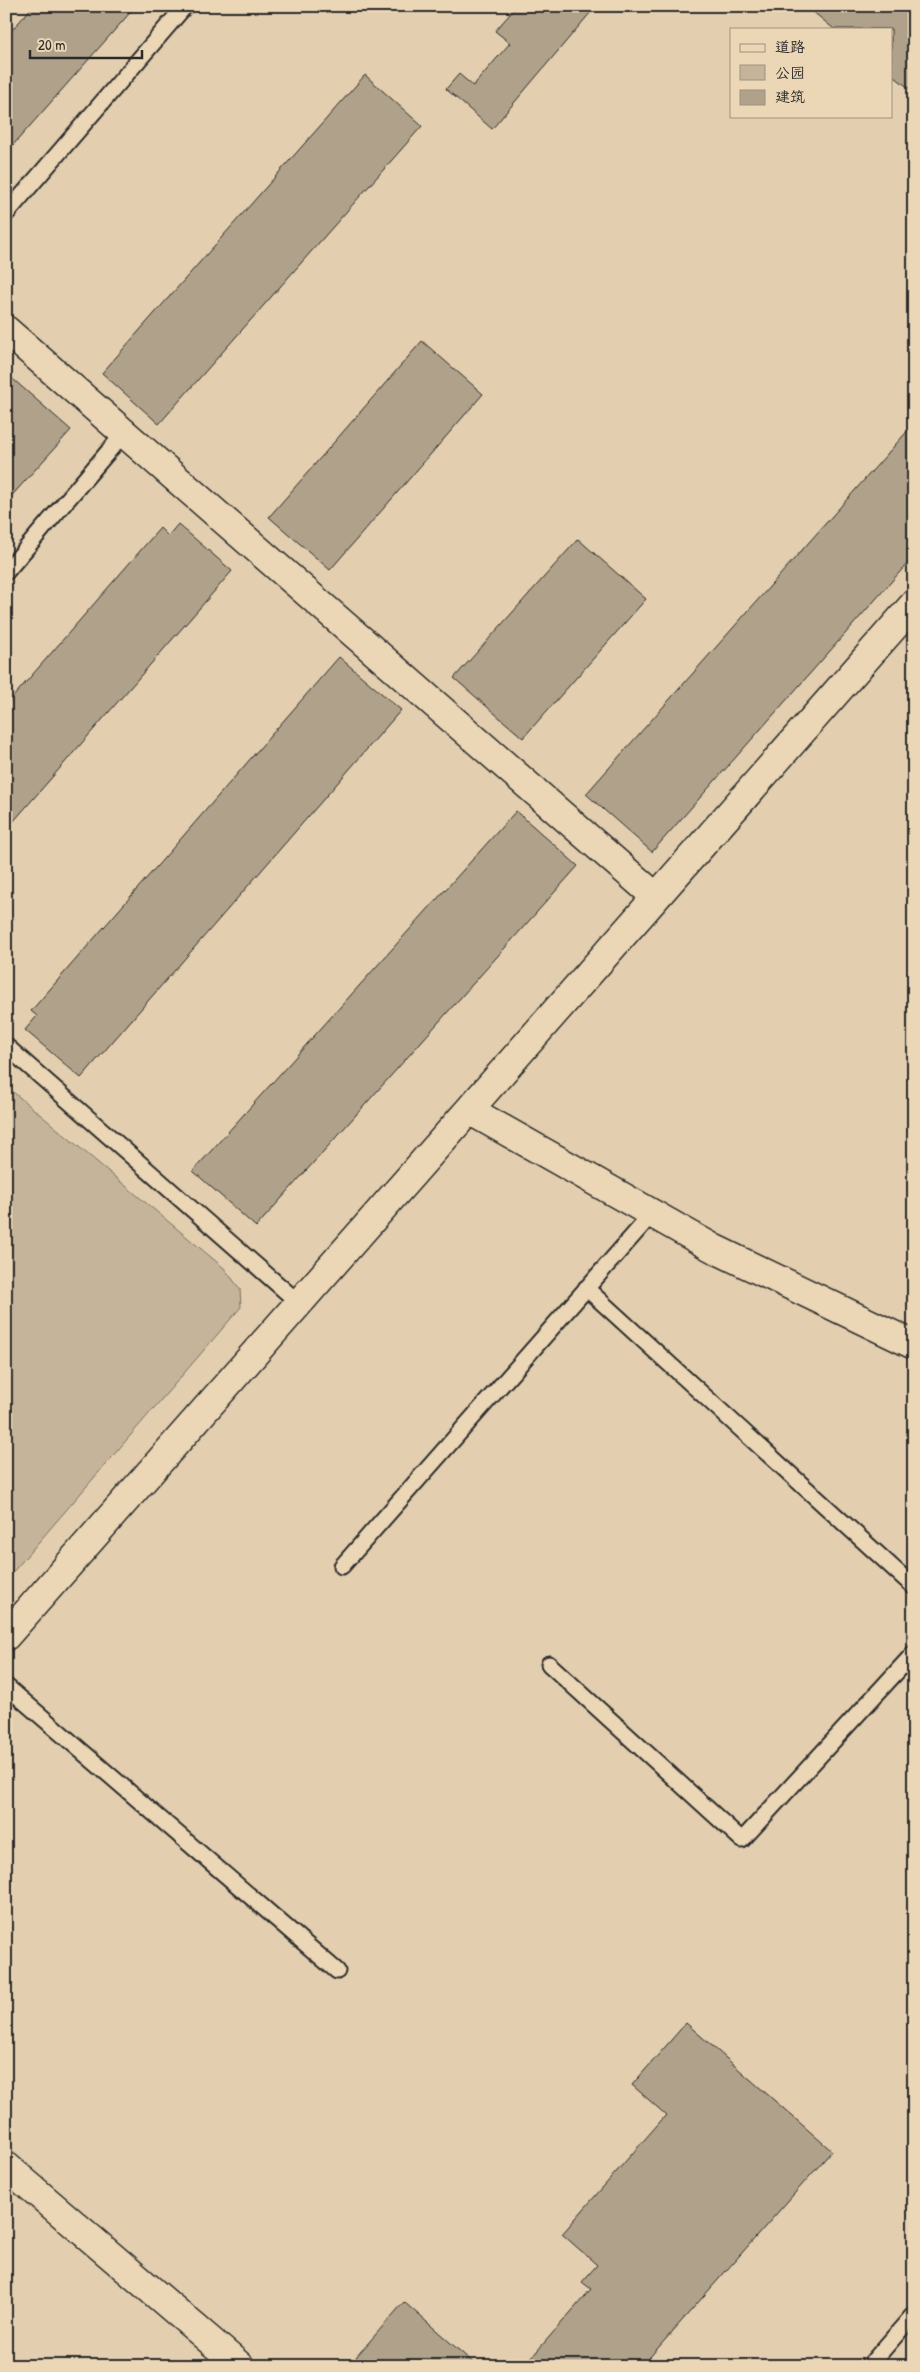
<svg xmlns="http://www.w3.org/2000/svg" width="920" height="2372" font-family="'Patrick Hand','LXGW WenKai TC',sans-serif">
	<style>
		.green { fill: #c5b49a; stroke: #787062 }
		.building { fill: #b0a18a; stroke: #2b2b2b }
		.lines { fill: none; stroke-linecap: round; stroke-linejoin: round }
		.service-casing { stroke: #2b2b2b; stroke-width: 19 }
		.minor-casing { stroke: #2b2b2b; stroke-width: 31 }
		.tertiary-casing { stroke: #2b2b2b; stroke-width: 31 }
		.service { stroke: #ebd6b5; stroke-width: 15 }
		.minor { stroke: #ebd6b5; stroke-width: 28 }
		.tertiary { stroke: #ebd6b5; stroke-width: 28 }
	</style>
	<rect width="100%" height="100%" fill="#e3cfaf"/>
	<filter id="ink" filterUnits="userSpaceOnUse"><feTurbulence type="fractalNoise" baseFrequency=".02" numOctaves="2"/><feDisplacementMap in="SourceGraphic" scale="10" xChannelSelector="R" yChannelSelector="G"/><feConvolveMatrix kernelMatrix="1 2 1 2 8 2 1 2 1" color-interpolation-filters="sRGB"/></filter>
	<g filter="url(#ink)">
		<path class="green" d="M6,1086L224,1268L240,1289L241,1307L6,1580Z"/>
		<path class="building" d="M33,6H136L6,153V37Z
			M517,6H596L492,129L446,89L459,74L473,86L510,43L495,31Z
			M806,6H914V92L891,74V29H834Z
			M365,75L422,126L159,424L102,373Z
			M422,341L483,394L330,570L269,517Z
			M6,373L71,430L6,502Z
			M911,427L914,429V556L652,852L586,794Z
			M178,524L232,571L6,830V705L160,528L168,536Z
			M578,539L646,599L523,738L454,678Z
			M339,657L401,710L81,1078L25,1030L37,1016L31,1011Z
			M516,811L578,866L256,1227L193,1171Z
			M686,2023L832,2151L642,2366H524L591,2289L582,2282L597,2265L562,2234L666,2115L632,2085Z
			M404,2302L477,2366H365L356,2357Z"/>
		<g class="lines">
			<g class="service-casing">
				<path id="service" d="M6,214L185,6
					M6,572L124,433
					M6,1046L299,1303
					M586,1288L914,1587
					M342,1566L652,1214
					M549,1664L742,1840L914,1653
					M6,1686L337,1971
					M869,2366L914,2314"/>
			</g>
			<g class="minor-casing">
				<path id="minor" d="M6,330L656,897
					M469,1110L713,1248L914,1345
					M6,1636L914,604"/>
			</g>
			<g class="tertiary-casing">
				<path id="tertiary" d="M6,2166L240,2366"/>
			</g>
			<use href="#service" class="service"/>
			<use href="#minor" class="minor"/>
			<use href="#tertiary" class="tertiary"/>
		</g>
	</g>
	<rect width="920" height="2372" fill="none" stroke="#ebd6b5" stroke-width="25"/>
	<rect x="12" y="12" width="895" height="2347" fill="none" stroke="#2b2b2b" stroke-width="2" filter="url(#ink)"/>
	<rect x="730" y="28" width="162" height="90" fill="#ebd6b5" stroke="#9e927e"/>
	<rect x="740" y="44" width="25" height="8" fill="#ebd6b5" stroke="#9e927e"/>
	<text x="775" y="52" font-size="15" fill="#2b2b2b">道路</text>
	<rect x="740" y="65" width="25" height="15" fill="#c5b49a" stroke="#9e927e"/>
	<text x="775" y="78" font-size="15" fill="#2b2b2b">公园</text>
	<rect x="740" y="90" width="25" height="15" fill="#b0a18a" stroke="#9e927e"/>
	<text x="775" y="102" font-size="15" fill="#2b2b2b">建筑</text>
	<path d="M30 50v8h112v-8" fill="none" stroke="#2b2b2b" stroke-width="2.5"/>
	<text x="38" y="50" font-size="15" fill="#2b2b2b" stroke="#ebd6b5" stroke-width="4" paint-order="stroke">20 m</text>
</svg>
